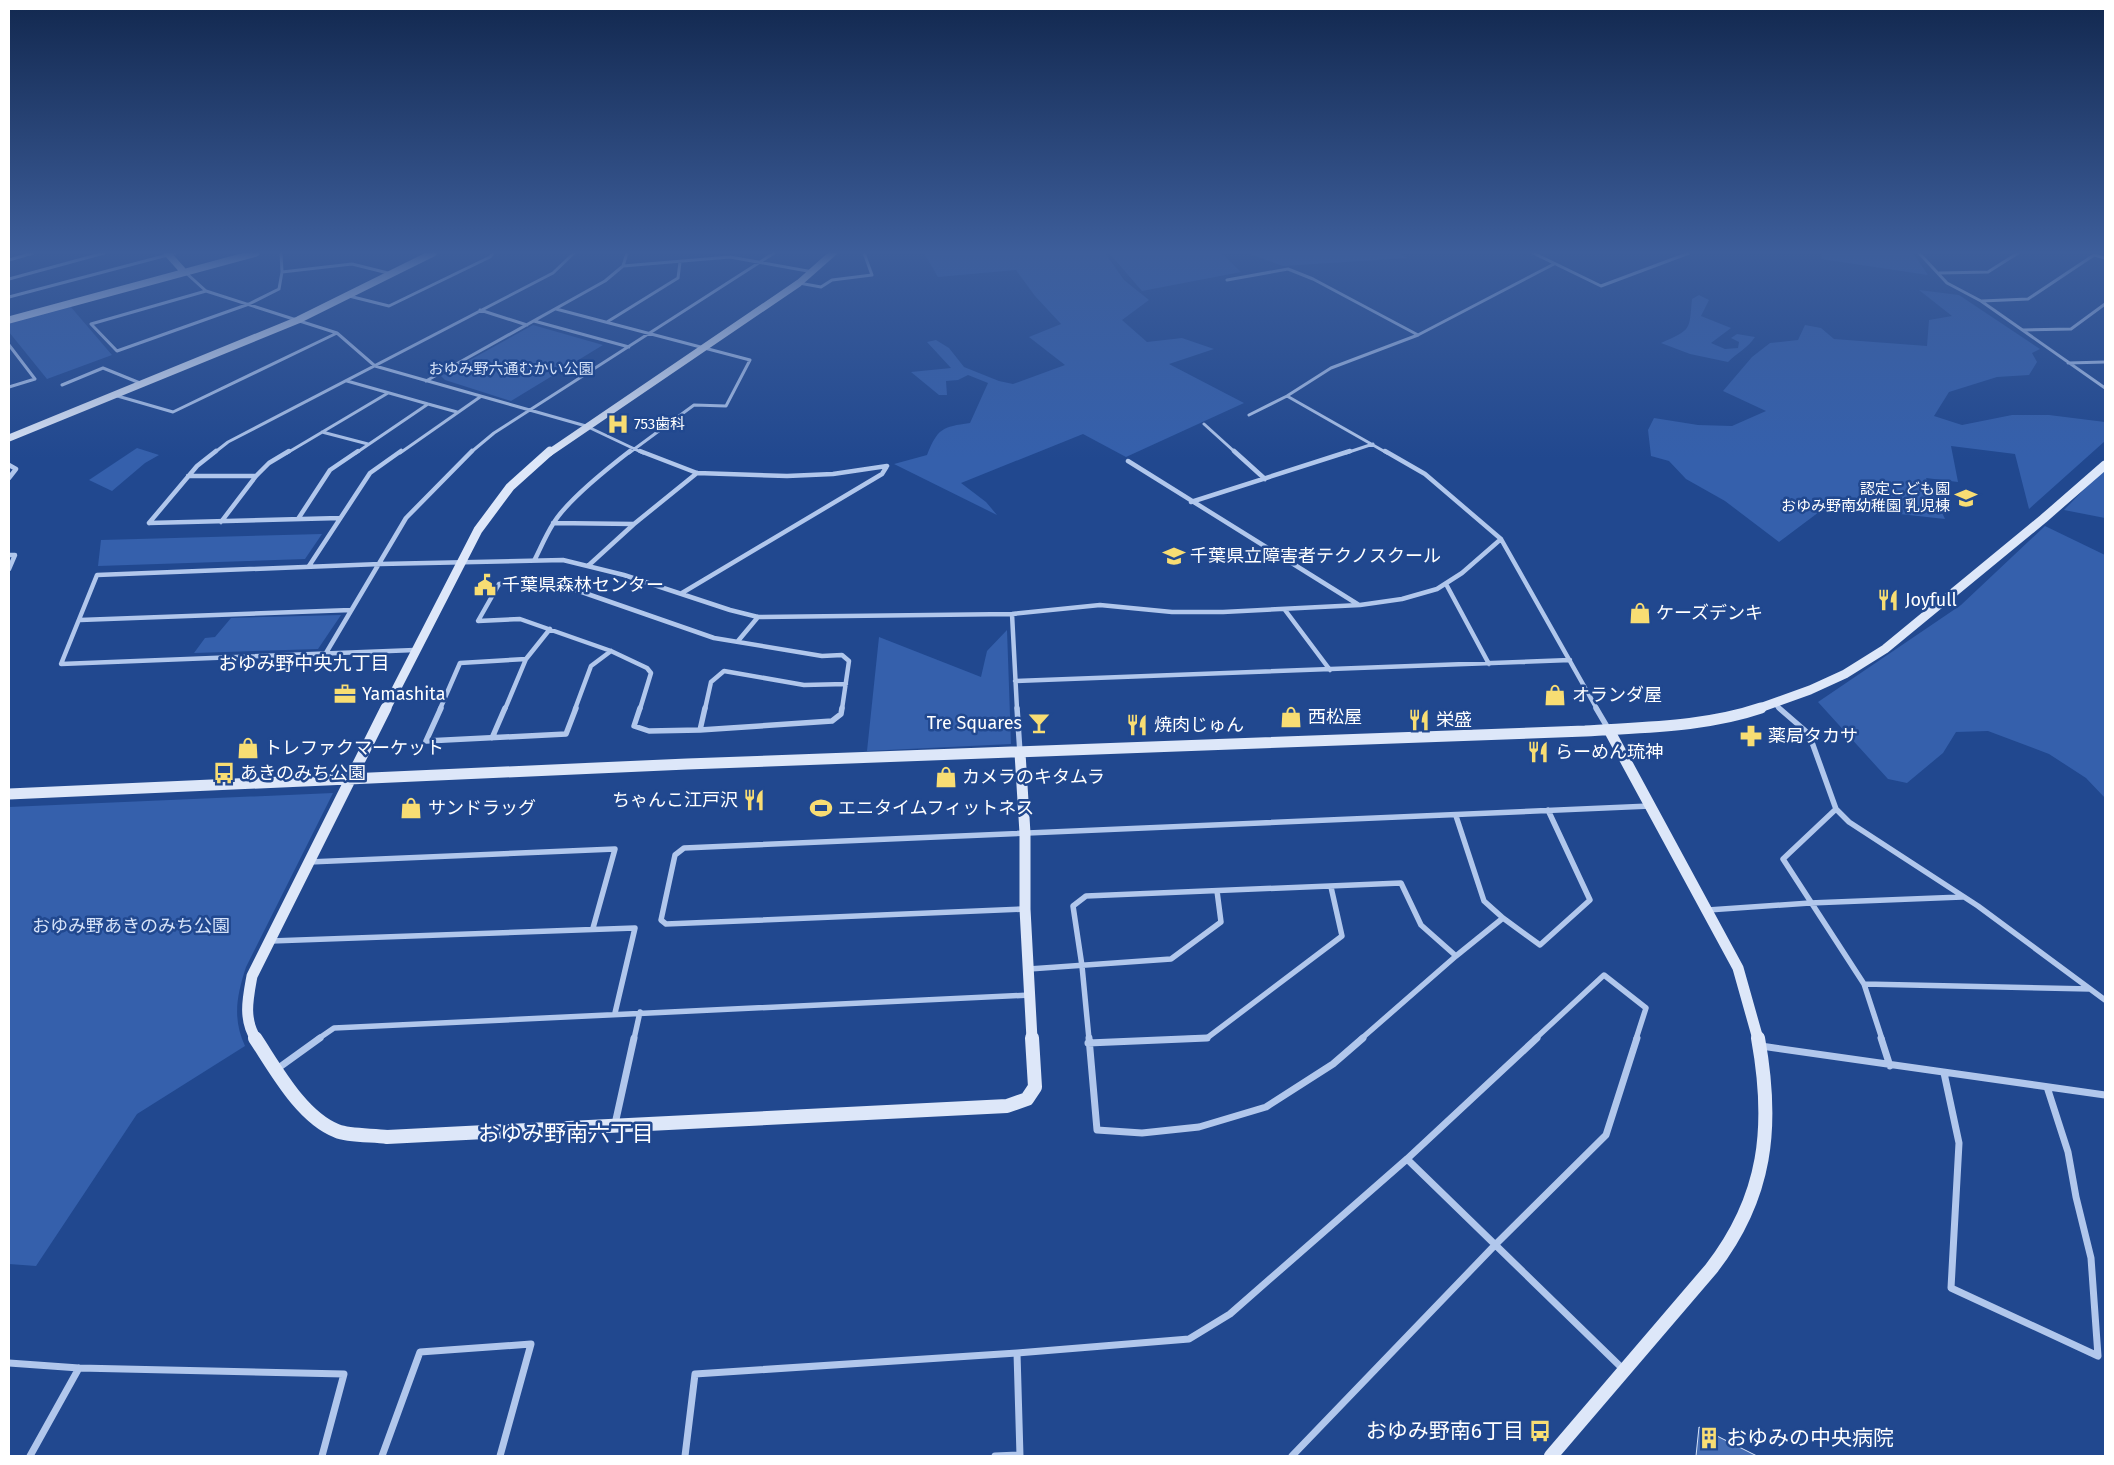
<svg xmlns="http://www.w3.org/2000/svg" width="2114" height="1465" font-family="'Fira Sans','Noto Sans JP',sans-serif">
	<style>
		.green { fill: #3560ac }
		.building { fill: #466eb4; stroke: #d6e3f9 }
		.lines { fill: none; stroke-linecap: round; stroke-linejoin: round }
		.street-far3 { stroke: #b1c7ec; stroke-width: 3 }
		.street-far2 { stroke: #b1c7ec; stroke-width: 4.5 }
		.street-far1 { stroke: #b1c7ec; stroke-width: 5.5 }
		.street { stroke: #b1c7ec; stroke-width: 7 }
		.secondary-far3 { stroke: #dde7f9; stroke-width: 7 }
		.secondary-far2 { stroke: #dde7f9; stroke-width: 9 }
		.secondary-far1 { stroke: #dde7f9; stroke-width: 11 }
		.secondary { stroke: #dde7f9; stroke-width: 14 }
		.labels { text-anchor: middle; stroke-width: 5; stroke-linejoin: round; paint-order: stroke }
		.far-park-label { font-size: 15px; fill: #d6e3f9; stroke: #21488f }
		.far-poi-label { font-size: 15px; fill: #fff; stroke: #21488f; text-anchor: start }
		.poi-label { font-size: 18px; fill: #fff; stroke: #21488f; text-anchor: start }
		.park-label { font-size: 18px; fill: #d6e3f9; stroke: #21488f }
		.neighbourhood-label { font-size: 19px; fill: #fff; stroke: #21488f }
		.near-poi-label { font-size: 21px; fill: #fff; stroke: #21488f; text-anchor: end }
		.near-neighbourhood-label { font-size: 22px; fill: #fff; stroke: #21488f }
	</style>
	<rect width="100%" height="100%" fill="#21488f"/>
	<path class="green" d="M924,253H1105L1124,280L1149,300L1122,320L1147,342L1182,338L1214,349L1169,364L1244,403L1126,457L1083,434L961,483L986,502L997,515L894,464L927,455C938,428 942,427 970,423L988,383L968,375L958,380L946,381L947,395H939L911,372L951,368L927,342L936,340L949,348L964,367L999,381L1013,384L1065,365L1029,337L1061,324L1035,296L1016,270L938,277Z
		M1109,253H1221L1241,272L1142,291Z
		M1247,253H1399L1407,258L1283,266Z
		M1822,253H1913L1928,275L1821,259Z
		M1919,290L1959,295L2040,349L2032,353L2037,362L2029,375L1997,377L1949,392L1934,416L1962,425L2012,415H2049L2105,422V441L2029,509L2015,454L1951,446L1958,482L1926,478L1945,519L1827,506L1779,542L1725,501L1686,479L1669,461L1651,456L1648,430L1654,418L1698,425L1732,426L1766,411L1723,391L1752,357L1770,343L1798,340L1805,325L1821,328L1834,339L1927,346L1929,320L1952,316Z
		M1699,295L1709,300L1701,316L1731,328L1711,343L1725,349L1738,348L1739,342L1731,338L1737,334L1755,337C1748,348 1737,353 1728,362L1690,354L1661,343C1692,329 1689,331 1692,299Z
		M70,306L112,355L47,379L9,332V323Z
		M533,325L603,345L511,401L445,380L441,376Z
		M137,448L159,455L145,463L112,491L89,480Z
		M2105,468V518L2064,510L2101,472Z
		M2045,526L2105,555V798L2086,778L2049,754L1988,731L1956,732L1943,753L1907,783L1888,779L1818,702L1961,605Z
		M322,534L305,559L98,566L101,540Z
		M341,615L318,649L194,653L205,638L215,637L231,618Z
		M1007,630L1011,744L867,751L879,637L981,677L987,651Z
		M333,793L246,967C237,995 232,1018 245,1046L137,1114L36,1266L9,1264V807Z"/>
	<path class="building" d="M1699,1427L1757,1456H1696Z"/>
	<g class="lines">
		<path class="street-far3" d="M1533,253L1601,286L1689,253
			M1919,253L1947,283L1981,301L2105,388
			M9,260L33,253
			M623,266L730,257L813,272
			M185,272L206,291L337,333L375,366L586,426L643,453
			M282,272L352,264L392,274
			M1939,273L1988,272L2018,253
			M9,279L104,253
			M1227,280L1288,269L1313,279L1418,335
			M799,283L821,287L832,280L872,275L864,253
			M206,291L91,324L117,351L249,304L279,289L282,272L281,253
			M349,296L389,306L490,257L493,253
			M9,297L175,253
			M1982,301L2028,299L2094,255L2105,258
			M556,309L750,360L726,406L694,405L629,453
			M480,310L527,325
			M534,321L629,347
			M607,322L678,278L680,262
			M2023,330L2071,329L2105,304
			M9,345L35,379L9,387
			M2068,363L2105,362
			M347,381L428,404
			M426,381L605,281L623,266L627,253
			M62,385L103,368L140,383
			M114,395L173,412L337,333
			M1287,396L1387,453
			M1249,415L1287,396L1331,368L1418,335L1554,264
			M1204,424L1236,453
			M322,432L368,444
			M214,453L228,442L553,273L574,253
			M287,453L388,393
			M356,453L428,404L457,412
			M400,453L480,397
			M470,453L494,433L774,253
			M1346,453L1373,444"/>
		<path class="street-far2" d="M640,451L697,473L787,476L833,474L887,466
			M1234,451L1265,479
			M1385,451L1425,474L1501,539L1597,709
			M1128,461L1359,605
			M9,465L16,469L9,478
			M188,476H256
			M1191,502L1350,451
			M298,519L330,470L358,451
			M221,522L256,476L269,463L289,451
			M149,523L197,466L216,451
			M149,523L340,518
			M553,523L634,524
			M9,555H15L9,569
			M535,559C541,547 546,535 553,524C567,500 608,468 630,451
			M589,565L634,524L697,473
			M309,566L370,473L401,451
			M1446,584L1489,664
			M682,593L882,474L887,466
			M1285,610L1330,670
			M1012,614L1017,709
			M80,620L351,610
			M738,641L758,617
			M415,650L61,664L97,575L380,564L563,560L624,575L730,610L758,617L1012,614L1100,605L1172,612H1223L1360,605L1402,599L1437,589L1462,573L1501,539
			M326,653L406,518L472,451
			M1015,681L1570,660
			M1774,703L1780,709
			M440,709L460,663L526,659
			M505,709L526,659L550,629
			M575,709L591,666L611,651
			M640,709L651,673L647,668L611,651L520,619L478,621L499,584L553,582L714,638L822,656L842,655L849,661L842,709
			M705,709L711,682L724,671L804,685L846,684"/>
		<path class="street-far1" d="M441,708L426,741L566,734L576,708
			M640,708L634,726L649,731L700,730L832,721L841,714L842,708
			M1017,708L1020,753
			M1596,708L1609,730
			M1779,708L1809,734L1836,809L1849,822L1978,906L2105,1000
			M700,730L705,708
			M492,738L505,708
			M1836,809L1783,859L1864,984L1882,1039
			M1456,816L1484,901L1503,918L1456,956
			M309,862L615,849L593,928
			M1025,909L666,924L661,920L675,855L684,848L1650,806
			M1708,910L1810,903L1962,897
			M1503,918L1540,945L1590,900L1548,810
			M271,941L635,928L615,1013
			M1029,969L1171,959L1221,922L1217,891
			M1864,984L2090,989
			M318,1039L334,1028L1030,995
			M634,1039L640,1012
			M1089,1039L1082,966L1073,906L1086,896L1401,883L1421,925L1456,956
			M1178,1039L1207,1038L1342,936L1331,887
			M1361,1039L1456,956
			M1535,1039L1604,975L1646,1008L1636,1039"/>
		<path class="street" d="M1089,1038L1097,1130L1142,1133L1199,1127L1266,1107L1333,1064L1363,1038
			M1881,1038L1890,1066
			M1088,1043L1207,1038
			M1761,1046L2105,1095
			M277,1069L320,1038
			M1944,1073L1959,1143L1951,1288L2098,1356L2091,1258L2076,1197L2068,1152L2047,1087
			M615,1124L634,1038
			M1407,1159L1624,1370
			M1017,1353L1020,1456
			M9,1363L79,1368L344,1374L322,1456
			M30,1456L79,1368
			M382,1456L420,1352L531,1344L500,1456
			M685,1456L695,1374L1017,1353L1189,1339L1230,1314L1407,1159L1537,1038
			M995,1456L1020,1455
			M1292,1456L1496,1244L1606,1135L1637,1038"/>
		<path class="secondary-far3" d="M167,253L184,272
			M9,320L256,253
			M9,438L298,320L433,253
			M549,453L799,283L833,253"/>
		<path class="secondary-far2" d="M386,709L478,530L510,487L550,451
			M1757,709L1810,690L1845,674L1885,649L2043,519L2105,465"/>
		<path class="secondary-far1" d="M1609,730L1738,968L1758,1039
			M1020,753L1025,833V909L1032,1039
			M9,794L687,764L1585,731C1644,727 1705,727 1761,708
			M256,1039C243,1019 248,998 252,976L386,708"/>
		<path class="secondary" d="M255,1038C275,1068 301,1117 337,1131C349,1136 373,1135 387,1137L1007,1106L1027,1099L1035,1087L1032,1038
			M1551,1456L1711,1269C1767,1197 1774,1126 1758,1038"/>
	</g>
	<linearGradient id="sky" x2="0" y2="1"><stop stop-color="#12284f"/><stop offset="0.55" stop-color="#3d5e9b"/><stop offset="1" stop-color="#3d5e9b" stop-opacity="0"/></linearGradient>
	<rect width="2114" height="459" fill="url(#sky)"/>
	<defs>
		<g id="hospital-bare" transform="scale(1.725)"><path d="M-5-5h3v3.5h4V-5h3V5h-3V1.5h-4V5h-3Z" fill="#f8dd73" stroke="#21488f" stroke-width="2.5" paint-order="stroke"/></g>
		<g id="school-bare" transform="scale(1.725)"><path d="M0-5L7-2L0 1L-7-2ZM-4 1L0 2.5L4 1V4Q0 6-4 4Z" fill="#f8dd73" stroke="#21488f" stroke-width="2.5" paint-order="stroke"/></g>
		<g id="university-bare" transform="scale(1.725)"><path d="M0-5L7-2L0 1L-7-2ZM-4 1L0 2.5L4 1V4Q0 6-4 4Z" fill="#f8dd73" stroke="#21488f" stroke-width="2.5" paint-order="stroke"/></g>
		<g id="civic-bare" transform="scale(1.725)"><path d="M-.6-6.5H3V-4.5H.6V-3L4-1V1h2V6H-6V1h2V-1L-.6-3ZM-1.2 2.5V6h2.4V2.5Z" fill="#f8dd73" stroke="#21488f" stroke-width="2.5" paint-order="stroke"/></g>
		<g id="restaurant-bare" transform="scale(1.725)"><path d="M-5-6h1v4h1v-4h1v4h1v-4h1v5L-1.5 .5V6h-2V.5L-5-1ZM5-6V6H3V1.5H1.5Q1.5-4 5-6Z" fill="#f8dd73" stroke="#21488f" stroke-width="2.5" paint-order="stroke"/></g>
		<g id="shop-bare" transform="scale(1.725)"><path d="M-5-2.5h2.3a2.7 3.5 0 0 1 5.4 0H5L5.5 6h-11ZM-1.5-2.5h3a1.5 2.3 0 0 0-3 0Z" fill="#f8dd73" stroke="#21488f" stroke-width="2.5" paint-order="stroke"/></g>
		<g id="office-bare" transform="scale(1.725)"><path d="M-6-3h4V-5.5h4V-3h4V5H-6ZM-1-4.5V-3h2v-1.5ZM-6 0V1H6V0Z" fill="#f8dd73" stroke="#21488f" stroke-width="2.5" paint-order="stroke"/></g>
		<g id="bar-bare" transform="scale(1.725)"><path d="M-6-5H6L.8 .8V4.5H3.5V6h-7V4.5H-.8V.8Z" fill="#f8dd73" stroke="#21488f" stroke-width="2.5" paint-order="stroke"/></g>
		<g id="pharmacy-bare" transform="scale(1.725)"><path d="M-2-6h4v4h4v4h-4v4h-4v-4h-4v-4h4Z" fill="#f8dd73" stroke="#21488f" stroke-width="2.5" paint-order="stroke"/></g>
		<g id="bus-bare" transform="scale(1.725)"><path d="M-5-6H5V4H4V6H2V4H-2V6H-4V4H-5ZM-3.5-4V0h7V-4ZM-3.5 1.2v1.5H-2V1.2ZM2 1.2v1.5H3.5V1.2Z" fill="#f8dd73" stroke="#21488f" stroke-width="2.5" paint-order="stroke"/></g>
		<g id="stadium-bare" transform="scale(1.725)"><path d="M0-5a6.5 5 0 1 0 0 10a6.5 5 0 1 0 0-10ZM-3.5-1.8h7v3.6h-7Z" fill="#f8dd73" stroke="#21488f" stroke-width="2.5" paint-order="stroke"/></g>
		<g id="building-bare" transform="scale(1.725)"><path d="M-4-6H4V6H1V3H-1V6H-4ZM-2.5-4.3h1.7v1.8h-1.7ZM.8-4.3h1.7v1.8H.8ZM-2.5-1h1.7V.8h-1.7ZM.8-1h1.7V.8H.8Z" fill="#f8dd73" stroke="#21488f" stroke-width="2.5" paint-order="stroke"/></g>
	</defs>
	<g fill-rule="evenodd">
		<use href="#hospital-bare" x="618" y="424"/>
		<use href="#school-bare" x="1966" y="498"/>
		<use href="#university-bare" x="1174" y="556"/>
		<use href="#civic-bare" x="485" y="585"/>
		<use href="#restaurant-bare" x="1888" y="600"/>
		<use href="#shop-bare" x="1640" y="613"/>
		<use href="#office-bare" x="345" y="694"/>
		<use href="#shop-bare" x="1555" y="695"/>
		<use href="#shop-bare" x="1291" y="717"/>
		<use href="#restaurant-bare" x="1419" y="720"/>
		<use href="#bar-bare" x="1039" y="723"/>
		<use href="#restaurant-bare" x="1137" y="725"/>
		<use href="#pharmacy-bare" x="1751" y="736"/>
		<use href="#shop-bare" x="248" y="748"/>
		<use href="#restaurant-bare" x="1538" y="752"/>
		<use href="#bus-bare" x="224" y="773"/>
		<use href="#shop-bare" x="946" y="777"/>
		<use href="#restaurant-bare" x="754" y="800"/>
		<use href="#shop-bare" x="411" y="808"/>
		<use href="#stadium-bare" x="821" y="808"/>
		<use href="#bus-bare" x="1540" y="1431"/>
		<use href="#building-bare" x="1709" y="1438"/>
	</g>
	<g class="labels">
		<g class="far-park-label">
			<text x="511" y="374">おゆみ野六通むかい公園</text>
		</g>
		<g class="far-poi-label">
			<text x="634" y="429">753歯科</text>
			<text x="1950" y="494" text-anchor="end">認定こども園<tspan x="1950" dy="17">おゆみ野南幼稚園 乳児棟</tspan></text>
		</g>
		<g class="poi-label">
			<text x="1190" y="562">千葉県立障害者テクノスクール</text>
			<text x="502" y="591">千葉県森林センター</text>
			<text x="1905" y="606">Joyfull</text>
			<text x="1656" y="619">ケーズデンキ</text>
			<text x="362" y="700">Yamashita</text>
			<text x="1572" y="701">オランダ屋</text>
			<text x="1308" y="723">西松屋</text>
			<text x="1436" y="726">栄盛</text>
			<text x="1022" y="729" text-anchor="end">Tre Squares</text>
			<text x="1154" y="731">焼肉じゅん</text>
			<text x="1768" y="742">薬局タカサ</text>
			<text x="264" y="754">トレファクマーケット</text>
			<text x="1555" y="758">らーめん琉神</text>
			<text x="240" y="779">あきのみち公園</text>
			<text x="962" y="783">カメラのキタムラ</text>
			<text x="738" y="806" text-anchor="end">ちゃんこ江戸沢</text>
			<text x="428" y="814">サンドラッグ</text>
			<text x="838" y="814">エニタイムフィットネス</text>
		</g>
		<g class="park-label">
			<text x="131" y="932">おゆみ野あきのみち公園</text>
		</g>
		<g class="neighbourhood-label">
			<text x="304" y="670">おゆみ野中央九丁目</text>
		</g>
		<g class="near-poi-label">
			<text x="1524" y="1438">おゆみ野南6丁目</text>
			<text x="1726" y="1445" text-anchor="start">おゆみの中央病院</text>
		</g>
		<g class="near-neighbourhood-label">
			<text x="566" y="1141">おゆみ野南六丁目</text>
		</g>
	</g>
	<rect width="2114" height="1465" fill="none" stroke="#ffffff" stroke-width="20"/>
</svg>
